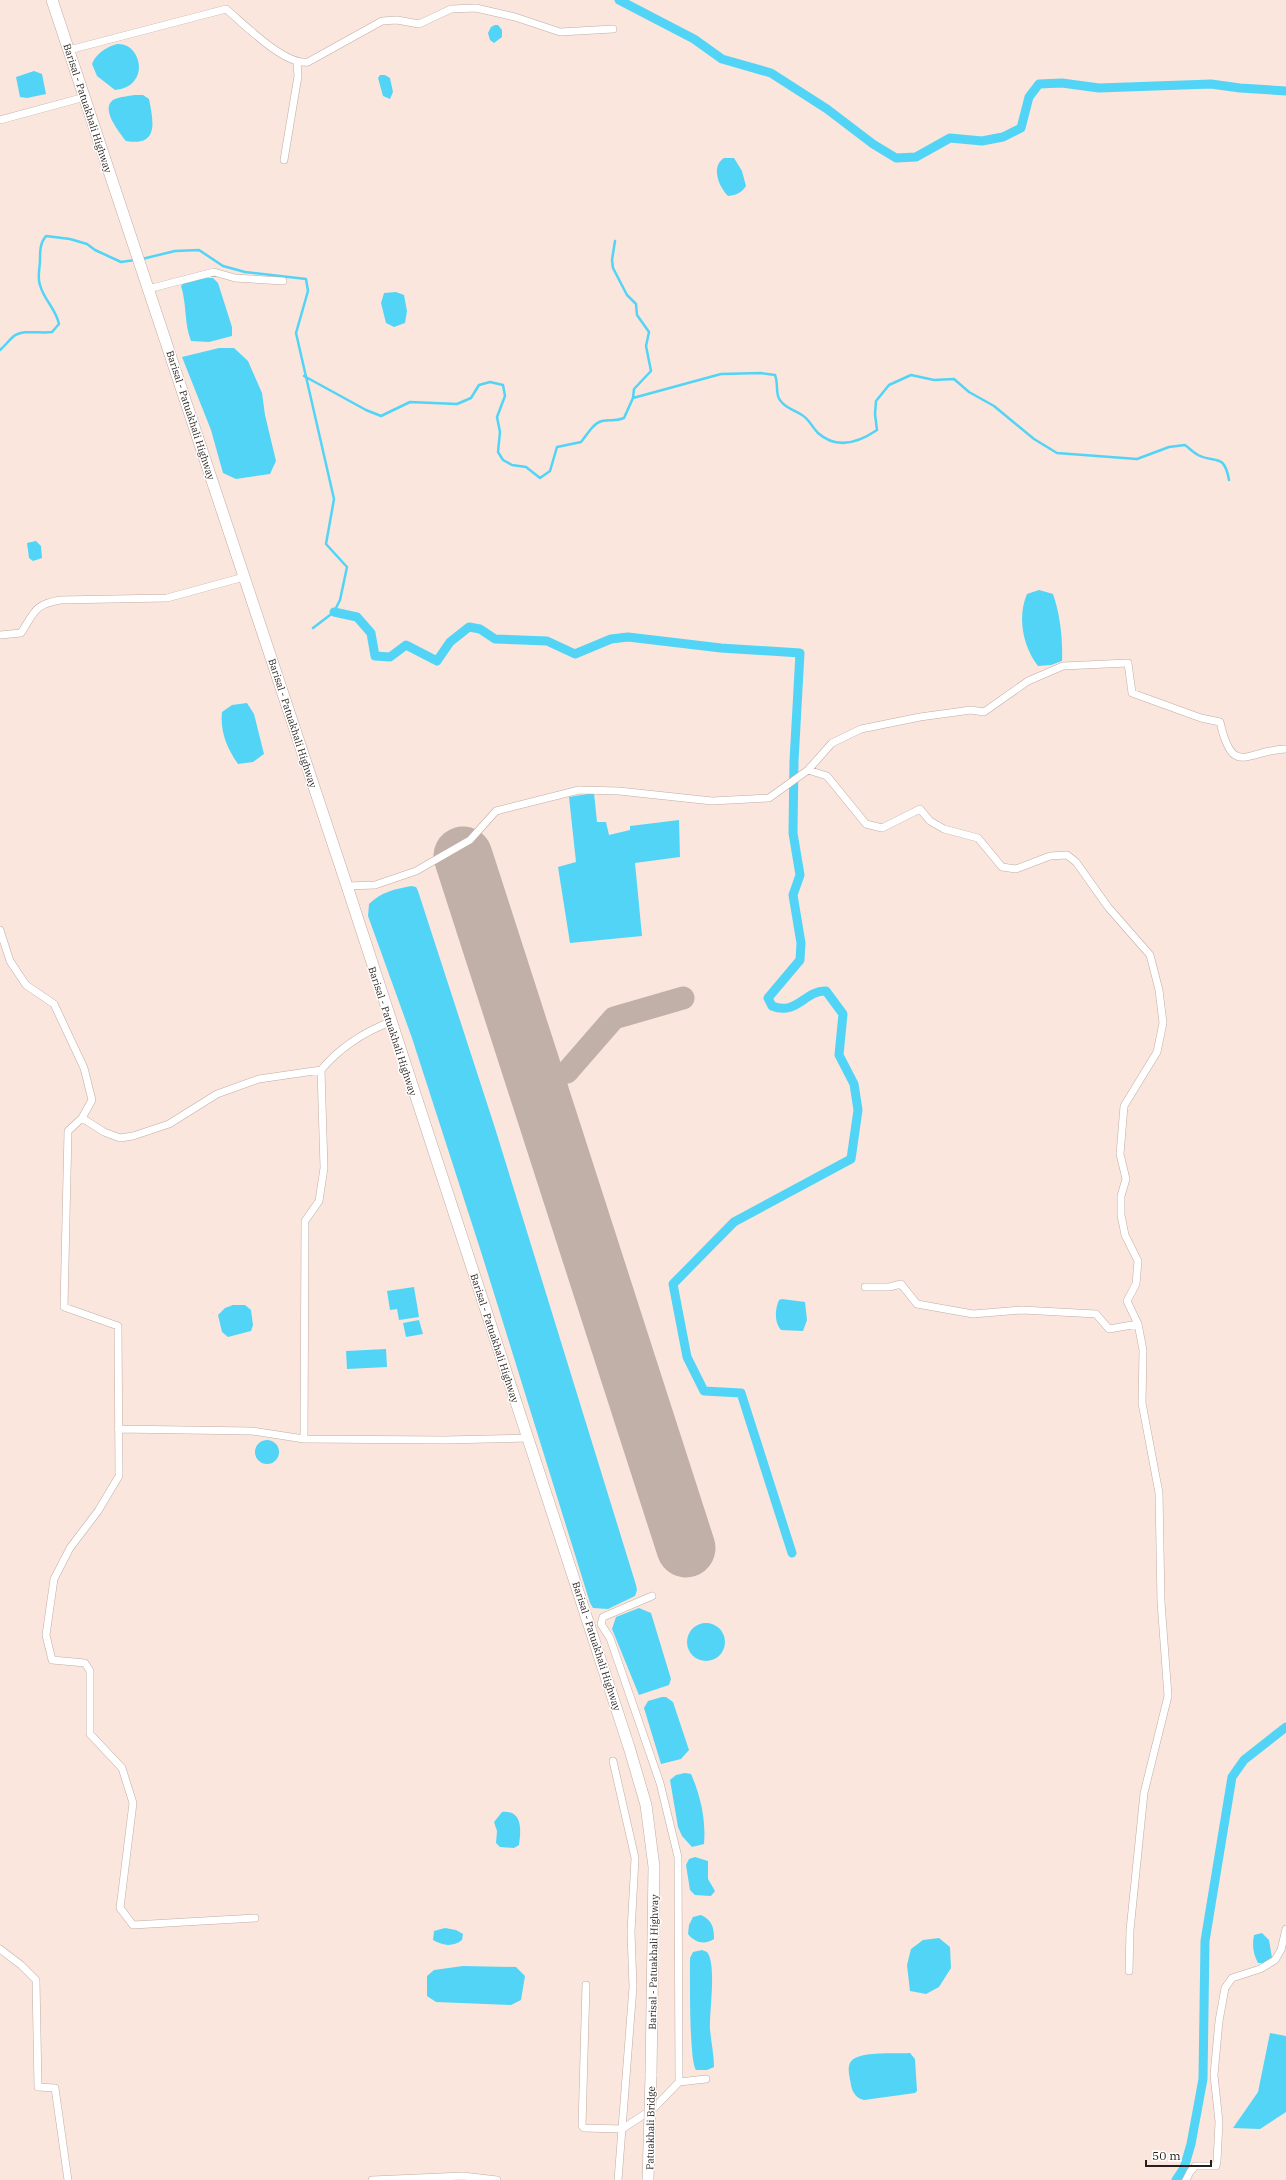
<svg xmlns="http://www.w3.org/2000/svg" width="1286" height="2180" font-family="'IBM Plex Serif',serif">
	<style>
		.water { fill: #52d4f6 }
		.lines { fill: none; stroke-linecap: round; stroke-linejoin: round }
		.stream { stroke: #52d4f6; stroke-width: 2.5 }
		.canal { stroke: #52d4f6; stroke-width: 9 }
		.taxiway { stroke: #c0b0a8; stroke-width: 23 }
		.runway { stroke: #c0b0a8; stroke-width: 59 }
		.minor-casing { stroke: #c0ada4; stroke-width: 8 }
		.trunk-casing { stroke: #c0ada4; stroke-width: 12 }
		.minor { stroke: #fff; stroke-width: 7 }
		.trunk { stroke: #fff; stroke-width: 11 }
		.trunk-bridge-casing { stroke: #c0ada4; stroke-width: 12; stroke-linecap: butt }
		.trunk-bridge { stroke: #fff; stroke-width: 11 }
		.labels { text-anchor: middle; stroke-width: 3; stroke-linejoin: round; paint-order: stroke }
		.street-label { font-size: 10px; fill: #261f1b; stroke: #fff }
	</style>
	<rect width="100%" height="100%" fill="#fae6dc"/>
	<path class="water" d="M495,25H498L502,30V37L494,43L490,40L488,33L491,27Z
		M117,44C142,42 151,87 115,90L97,76L92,64C96,53 107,47 117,44Z
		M34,71L42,74L46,94L27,98L20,97L16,77Z
		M380,75H385L390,78L393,92L390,99L383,96L378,78Z
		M134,95H143L149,99C153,120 160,147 126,141C120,133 98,107 115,99C120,97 128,96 134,95Z
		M724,158H734L742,171L746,186C741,193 737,195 728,196C718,186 711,166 724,158Z
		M198,278H213L218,283L232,327V336L209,342L191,341C184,323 187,305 181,286L185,282Z
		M396,292L404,295L407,311L405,323L394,327L386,323L381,303L384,293Z
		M219,348H234L248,361L262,393L265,415L276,461L270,474L236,479L223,473L211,430L182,357Z
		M36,541L41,546L42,558L33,561L29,558L27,543Z
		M1039,590L1053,594C1060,614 1063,639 1062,661L1051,665L1038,666C1023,647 1017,617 1027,594Z
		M247,703L254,714L264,754L253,762L238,764C227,748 220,732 222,712L232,705Z
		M594,793L597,822H606L609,835L630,830V826L679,820L680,857L635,863L642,936L570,943L558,867L576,862L569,797Z
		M411,886L416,887L418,891L495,1128L636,1585L637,1590L635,1596L608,1609L593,1608L590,1603L483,1258L412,1038L368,916L369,904C381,892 395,889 411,886Z
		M414,1287L419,1317L399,1320L397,1309L390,1310L387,1291Z
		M782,1299L805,1302L807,1320L803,1331L781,1330C774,1322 775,1309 779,1300Z
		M233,1305H245L251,1310L253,1325L251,1331L228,1337L222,1332L218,1315L225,1308Z
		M419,1320L423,1334L406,1337L403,1323Z
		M386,1349L387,1367L347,1369L346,1351Z
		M255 1452a12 12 0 1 1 24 0a12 12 0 1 1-24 0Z
		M639,1608L651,1613L671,1679L669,1685L639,1695L612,1629L616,1617Z
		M687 1642a19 19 0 1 1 38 0a19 19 0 1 1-38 0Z
		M662,1697H666L673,1702L689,1750L681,1759L661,1764L644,1708L648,1701Z
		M685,1773L691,1774C701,1797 706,1820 704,1844L692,1847L682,1836L678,1827L670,1780L676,1775Z
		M502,1812C523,1810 521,1830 519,1845L514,1848L500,1847L496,1843L497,1831L494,1822Z
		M695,1857L708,1861V1879L715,1891L711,1896L695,1895L690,1890L686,1865L689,1859Z
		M701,1915C712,1920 714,1927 714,1939C705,1945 695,1943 688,1934L689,1925L693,1917Z
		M445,1928L456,1930L463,1934L462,1940C453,1947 443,1946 433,1940L434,1931Z
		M1262,1933L1269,1940L1272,1958L1265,1963H1258C1253,1953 1252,1946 1254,1935Z
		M939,1938L950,1947L951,1968L939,1987L926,1994L910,1991L907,1965L911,1949L923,1940Z
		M702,1950L707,1952C717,1964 709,2012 710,2029C711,2042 714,2054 714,2067L707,2070H696C689,2061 690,1975 690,1958L693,1952Z
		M463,1966L516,1967L525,1976L521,2000L511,2005L436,2002L427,1996V1976L434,1970Z
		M1270,2033L1286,2036V2112L1260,2129L1233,2128L1258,2092Z
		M910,2053L915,2059L917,2091L915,2093L864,2100C857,2099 852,2092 851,2085C850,2078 847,2069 850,2063C856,2050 897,2054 910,2053Z"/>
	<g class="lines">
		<path class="stream" d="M615,241L612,260L613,268L627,295L636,304L637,315L649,332L646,346L651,371L634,389L633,398
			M142,259L175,251L199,250L223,266L245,272L306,279L308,291L296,333L334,499L326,544L347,567L340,600L334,612L313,628
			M0,350C5,346 9,340 14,336C24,329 41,334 52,332L59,324C56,309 44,300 40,285C37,277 40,268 40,260C40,251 40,243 46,236L70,239L87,244L95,250L121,262L135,260
			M304,376L366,410L381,416L410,402L457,404L471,398L479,385L490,382L503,385L505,396L497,417L500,432L498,452L503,460L512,465L526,467L540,478L550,471L557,447L581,442C587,435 593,423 602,421C611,419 615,422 624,418L633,398L721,374L761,373L775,375C778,383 776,389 778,396C781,406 794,410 802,415C809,419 812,427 818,433C837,450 858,443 877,430L875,414L876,401L889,385L911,375L934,380L954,379L969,392L994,406L1034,439L1057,453L1137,459L1169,447L1185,445C1189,448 1193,452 1198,455C1215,464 1224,452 1229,480"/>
		<path class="canal" d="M619,0L694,39L722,59L771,73L827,109L873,144L896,158L916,157L950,138L982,141L1003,137L1021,128L1029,97L1039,84L1062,83L1099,88L1211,84L1240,88L1286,91
			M334,612L357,617L371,633L375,656L390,657L406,645L437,661L450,642L469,627L480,629L495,639L547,641L575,654L611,639L628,637L721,648L800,653L794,761L793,833L800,875L793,895L801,943L800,960L768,998L772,1006C797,1016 805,990 826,991L843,1014L839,1055L854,1084L858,1110L851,1159L734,1222L673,1284L687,1357L704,1391L741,1393L792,1553
			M1176,2180L1184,2168L1191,2144L1203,2079L1205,1941L1232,1777L1244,1760L1286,1727"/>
		<path class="taxiway" d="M536,1081L567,1072L614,1018L683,998"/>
		<path class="runway" d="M463,856L686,1548"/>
		<g class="minor-casing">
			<path id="minor" d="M69,50L226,9C244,24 285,66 308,62L382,21L397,20L419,24L451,9L476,8L515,17L560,32L613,29
				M0,120L85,97
				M284,160L298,76L297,63
				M148,289L214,272L235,278L283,281
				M0,635L21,633C35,612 33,605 60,600L167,598L244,577
				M808,770L827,776L866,824L882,828L920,809L930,821L944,829L978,838L1002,867L1016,869L1050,856L1067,855L1076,862L1108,907L1150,955L1159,990L1163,1023L1157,1052L1124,1106L1120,1154L1126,1179L1121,1196V1215L1125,1235L1138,1261L1136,1284L1127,1301L1138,1324L1109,1329L1096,1314L1022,1310L973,1314L917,1304L901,1284L889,1287H865
				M347,886L375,885L416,871L470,840L496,811L579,790L619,791L712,801L769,798L808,770L832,743L861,729L920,717L971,710L984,712L1028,681L1063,666L1128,663L1132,693L1201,718L1220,722C1233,779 1247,750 1286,749
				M0,930L10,961L26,985L54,1004L84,1068L92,1100L82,1118L68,1131L64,1307L118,1326L119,1476L98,1511L70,1548L54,1579L46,1635L52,1660L85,1663L90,1671V1734L122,1768L133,1803L120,1908L133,1925L255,1918
				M82,1118L104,1132L120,1138L133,1136L169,1124L217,1094L259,1079L321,1070
				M118,1429L252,1431L304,1439L445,1440L529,1438
				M304,1439L305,1221L319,1201L324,1168L321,1070C340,1047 362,1033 390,1022
				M613,1761L635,1858L631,1932L633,1987L618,2180
				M0,1949L21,1965L36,1980L38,2087L55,2088L68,2180
				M1129,1971L1130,1930L1144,1793L1168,1696L1161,1602L1159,1493L1142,1403L1143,1350L1138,1324
				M586,1985L582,2126L584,2128L622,2129L654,2108L679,2082L678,1857L660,1783L610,1638L601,1624L603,1617L652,1596
				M679,2082L706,2079
				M372,2180L463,2176L497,2180
				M1186,2180L1190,2172L1195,2166H1216L1217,2161L1219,2122L1214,2075L1219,2021L1225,1988L1232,1978L1260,1969L1275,1960L1281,1950L1286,1929"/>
		</g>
		<g class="trunk-casing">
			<path id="trunk" d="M52,0L347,886L629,1747L646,1805L654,1867L651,2076"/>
		</g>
		<use href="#minor" class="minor"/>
		<use href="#trunk" class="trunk"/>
		<g class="trunk-bridge-casing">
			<path id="trunk-bridge" d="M648,2180L651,2076"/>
		</g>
		<use href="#trunk-bridge" class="trunk-bridge"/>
	</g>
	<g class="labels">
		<g class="street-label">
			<text transform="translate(88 108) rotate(72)" y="4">Barisal - Patuakhali Highway</text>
			<text transform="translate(191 415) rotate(72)" y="4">Barisal - Patuakhali Highway</text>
			<text transform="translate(293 723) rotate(72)" y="4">Barisal - Patuakhali Highway</text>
			<text transform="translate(393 1031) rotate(72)" y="4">Barisal - Patuakhali Highway</text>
			<text transform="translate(495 1338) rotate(72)" y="4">Barisal - Patuakhali Highway</text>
			<text transform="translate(597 1646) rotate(72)" y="4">Barisal - Patuakhali Highway</text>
			<text transform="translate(653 1962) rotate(-89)" y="4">Barisal - Patuakhali Highway</text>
			<text transform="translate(650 2128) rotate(-89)" y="4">Patuakhali Bridge</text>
		</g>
	</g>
	<path d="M1146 2160v6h65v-6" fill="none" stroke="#261f1b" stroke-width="2"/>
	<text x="1152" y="2160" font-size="12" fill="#261f1b" stroke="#ffffff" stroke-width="3" paint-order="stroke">50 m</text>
</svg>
